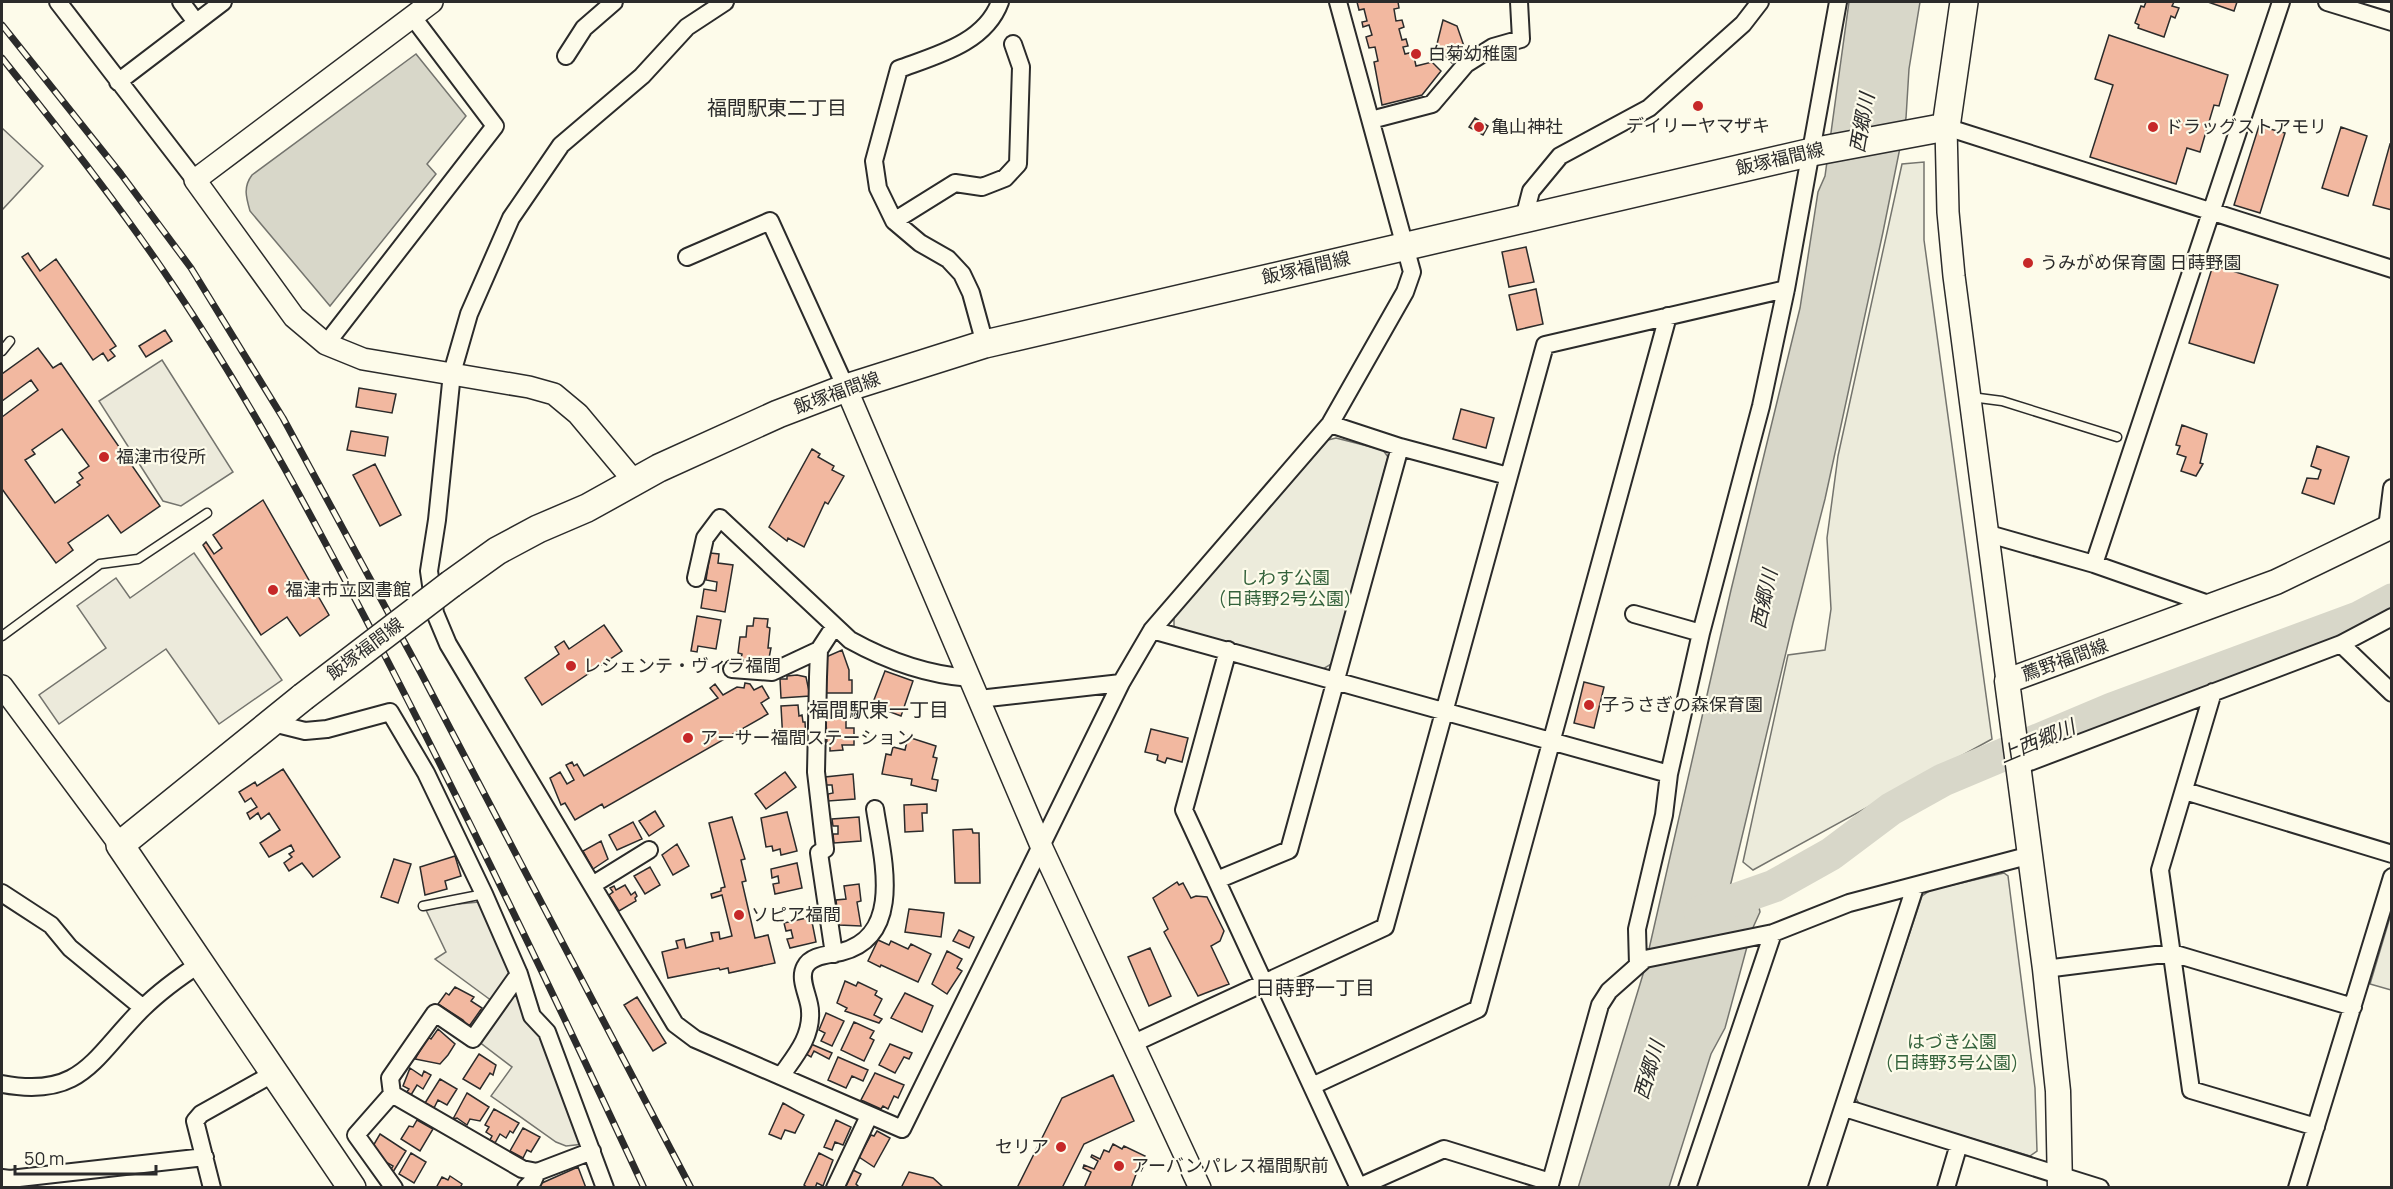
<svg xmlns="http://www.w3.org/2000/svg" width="2393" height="1189" font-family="Manrope,'Noto Sans JP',sans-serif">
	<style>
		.green { fill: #ecebdb; stroke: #74746e; stroke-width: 1.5 }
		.parking { fill: #eceadb; stroke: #74746e; stroke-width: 1.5 }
		.water { fill: #d8d7c9; stroke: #74746e; stroke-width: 1.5 }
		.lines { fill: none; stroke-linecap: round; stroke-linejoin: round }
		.river { stroke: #d8d7c9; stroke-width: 33 }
		.building { fill: #f2b8a0; stroke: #2b2b2b; stroke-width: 1.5; fill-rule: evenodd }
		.service-casing { stroke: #2b2b2b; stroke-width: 11 }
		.minor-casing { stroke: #2b2b2b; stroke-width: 20 }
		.tertiary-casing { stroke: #2b2b2b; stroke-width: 24 }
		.secondary-casing { stroke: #2b2b2b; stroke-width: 27 }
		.primary-casing { stroke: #2b2b2b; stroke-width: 30 }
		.service { stroke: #fdfbea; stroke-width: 8 }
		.minor { stroke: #fdfbea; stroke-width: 16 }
		.tertiary { stroke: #fdfbea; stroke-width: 21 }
		.secondary { stroke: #fdfbea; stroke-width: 24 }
		.primary { stroke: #fdfbea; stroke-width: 27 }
		.rail-casing { stroke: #2b2b2b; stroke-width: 7 }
		.rail { stroke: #fdfbea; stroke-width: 4.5; stroke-dasharray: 14; stroke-linecap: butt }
		.primary-bridge-casing { stroke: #2b2b2b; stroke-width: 30; stroke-linecap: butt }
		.primary-bridge { stroke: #fdfbea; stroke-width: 27 }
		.poi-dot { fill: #c62828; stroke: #fdfbea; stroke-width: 2 }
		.labels { text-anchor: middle; stroke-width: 4.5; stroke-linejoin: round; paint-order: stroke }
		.poi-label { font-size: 18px; fill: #2b2b2b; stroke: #fdfbea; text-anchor: start }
		.street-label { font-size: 18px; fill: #2b2b2b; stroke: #fdfbea }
		.park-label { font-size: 18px; fill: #34623c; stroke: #fdfbea }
		.neighbourhood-label { font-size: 20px; fill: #2b2b2b; stroke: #fdfbea }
		.water-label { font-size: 20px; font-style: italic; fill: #2b2b2b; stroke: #fdfbea }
	</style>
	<rect width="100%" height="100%" fill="#fdfbea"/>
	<path class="green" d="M1924,162V240L1992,739L1753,870L1743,862L1788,655L1825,650L1831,609L1827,538L1838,456L1902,164Z
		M1336,438L1383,450L1388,457L1333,663L1323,669L1174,628V617L1328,440Z
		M2004,873L2008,876L2035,1088L2037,1151L2030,1156L1860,1105L1855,1097L1922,896L1931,890Z
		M2391,914L2392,990H2391L2370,984Z"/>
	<path class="parking" d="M2,128L43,166L2,210Z
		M162,360L233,472L181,506L163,501L99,401Z
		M194,553L282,680L219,724L166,649L59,724L39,695L106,648L77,606L116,578L130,598Z
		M479,902L512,971L492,1001L435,959L446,952L426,910L448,905Z
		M511,991L520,992L525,1021L539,1034L584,1144L566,1146L556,1142L491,1096L512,1067L478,1041Z"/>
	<path class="water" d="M1849,2H1920L1909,69L1906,118L1883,232L1825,499L1793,623L1730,887L1759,907L1760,912L1751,932L1725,1028L1711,1054L1669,1187L1578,1188L1644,971L1731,590L1800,308L1818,192L1825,176Z
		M416,54L466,116L427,164L436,174L330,306L250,211C246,197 243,187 252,175Z"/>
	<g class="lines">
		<path class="river" d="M1700,912L1774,886L1831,854L1891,809L1943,780L2112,709L2358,618L2392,600"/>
	</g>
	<path class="building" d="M1357,2H1398L1399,8L1394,9L1396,21L1402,20L1404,27L1399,29L1402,40L1406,39L1408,46L1403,47L1405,54L1413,52L1416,66L1432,62L1441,71L1422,95L1382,105L1374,62L1378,61L1375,47L1369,48L1366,37L1372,35L1369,25L1363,27L1362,22L1367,21L1364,9L1359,10Z
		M2146,2H2174L2172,6L2179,8L2175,18L2171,16L2164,37L2138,28L2139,25L2135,23L2141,6L2144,7Z
		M2208,2H2237L2234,11Z
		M1443,20L1457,26L1465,49L1452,63L1440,51L1437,44Z
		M2109,35L2228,75L2219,106L2214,105L2200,152L2187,148L2176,184L2090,157L2113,85L2095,79Z
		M1475,118L1488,126L1483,135L1469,127Z
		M2259,126L2285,133L2260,213L2234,205Z
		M2341,127L2367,136L2348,196L2322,188Z
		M2390,144L2392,145V210L2373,205Z
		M1526,247L1534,282L1509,287L1502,252Z
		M28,253L40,271L56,259L116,346L110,350L115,356L108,361L103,353L93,360L22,257Z
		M2213,265L2278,285L2254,363L2189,343Z
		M1536,289L1543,324L1517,330L1509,295Z
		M165,330L172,341L146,357L139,346Z
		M38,348L53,368L61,363L160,506L121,533L108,515L68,543L73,550L56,563L2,489V417L38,390L31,380L2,401V374ZM62,429L89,466L79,473L83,478L77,482L80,485L55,503L25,460L35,454L32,450Z
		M359,388L396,394L392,413L356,407Z
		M1461,409L1494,418L1486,448L1453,439Z
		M2182,425L2207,434L2200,463L2203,464L2196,476L2181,471L2186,457L2177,454L2180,446L2176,445Z
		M351,431L388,437L385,456L347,450Z
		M2317,446L2349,457L2334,504L2302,493L2307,478L2318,479L2321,470L2311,466Z
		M812,449L820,454L818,457L834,466L832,470L844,476L828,504L825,502L804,547L788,538L787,541L769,527Z
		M375,464L401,515L380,526L353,475Z
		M263,500L329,615L300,636L287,617L261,635L203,545L206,542L214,554L222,548L213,535Z
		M710,553L719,554L718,563L733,565L725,612L701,608L704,589L716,591L717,582L706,580Z
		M697,616L721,620L716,649L698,646L697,652L691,651Z
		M754,618L768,619L767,627L770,628L768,648H771L768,663L747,661L741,659L742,654L738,653L740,637H746L747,626H753Z
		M604,625L622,651L542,705L525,678L559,654L555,647L564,641L569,649Z
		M842,650L849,670V680H852V693H826V657Z
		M885,671L913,681L901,716L872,705Z
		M797,675L806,677L810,696L781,698L780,679H787V676Z
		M1584,682L1604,687L1594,728L1574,723Z
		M745,683L750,684L754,690L762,686L769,698L761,703L768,714L604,808L602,804L575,820L565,803L561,805L550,778L560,772L567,784L574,780L566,765L572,762L574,766L577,764L584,776L718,698L710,688L715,684L723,695L737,687L744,688Z
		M798,705L799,716L802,715L803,722H805L806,741L783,742L781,706Z
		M832,715H846V728H854V745H842L843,750L830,751V744H827L826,719H832Z
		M1151,729L1188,738L1182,762L1167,758L1165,763L1157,760L1158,755L1145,752Z
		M908,737L936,746L933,757L937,758L932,779L938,780L936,791L911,785L912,779L882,774L886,754L891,755L893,747L905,750Z
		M283,769L340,857L313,877L302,863L289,871L284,863L292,857L289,854L294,851L291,845L269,857L260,843L280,830L269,813L261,819L258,813L250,819L247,813L257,807L251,798L245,802L239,792L255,782L257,786Z
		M785,772L796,787L766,809L755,794Z
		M853,774L855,799L828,801V794L833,793L832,785H826L825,777Z
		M927,804V813H922L923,831L905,832L904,805Z
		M655,811L664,826L649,836L639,821Z
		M787,812L797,851L781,855L780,849L773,851L772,846L766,847L761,818Z
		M732,817L745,859L741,860L746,881L742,882L755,938L768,935L775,963L729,973L728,968L720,970L719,968L668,978L662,952L678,948L676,941L684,939L686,948L713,941L711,933L719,932L720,939L732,936L722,895L712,898L711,894L721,891V888L725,887L709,823Z
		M859,817L861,841L834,843L833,834H838V826H833L832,819Z
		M633,822L642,839L617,850L609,835Z
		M972,829L973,833H979L980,883H955L953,830Z
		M601,841L608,859L593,869L583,851Z
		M677,844L689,866L673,875L662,855Z
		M455,856L461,876L445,881L447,889L425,895L420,867Z
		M394,859L411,864L398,903L381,897Z
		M797,863L802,888L775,894L773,884L779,883L778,876L772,878L771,869Z
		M650,867L660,885L645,894L634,876Z
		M1177,882L1179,885L1183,883L1191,898L1196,896L1207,897L1224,931L1220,941L1211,946L1229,984L1198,996L1164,932L1168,929L1153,898Z
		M859,884L861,901L857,902L861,926L839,925L836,900L846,899L844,886Z
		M625,885L631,895L635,892L637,896L635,898L636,901L619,911L609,895L613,892L610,888L614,886L616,890Z
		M909,909L944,913L941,937L905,932Z
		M811,917L816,942L790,948L787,939L793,938L791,930L786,931L784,923Z
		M959,930L974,937L969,948L953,941Z
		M878,940L889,945L891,941L908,949L911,944L931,954L918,982L881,965L880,967L868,961Z
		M1150,948L1171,996L1149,1006L1128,957Z
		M947,951L962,959L957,968L962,971L947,994L932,984Z
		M845,981L856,986L858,982L877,991L875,995L882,999L874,1015L882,1019L879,1023L845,1011L847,1008L837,1003Z
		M455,987L474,997L471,1001L482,1008L470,1025H467L463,1020L438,1004L446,993L449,995Z
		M905,993L933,1006L922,1032L891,1018Z
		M637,997L666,1043L653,1051L624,1005Z
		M826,1013L844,1021L832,1046L821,1041L825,1033L819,1030Z
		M854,1022L874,1031L870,1038L874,1040L864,1061L841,1050Z
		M438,1029L455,1044L448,1055L440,1064L415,1059L428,1037L431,1039Z
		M811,1044L832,1053L829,1059L814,1051L811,1057L806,1054Z
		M890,1044L912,1053L909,1059L904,1057L895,1073L879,1065Z
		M479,1054L496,1065L493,1075L490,1073L480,1089L463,1079Z
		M838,1057L868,1070L863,1081L852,1076L846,1088L828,1080Z
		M410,1068L422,1076L424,1071L431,1075L423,1089L417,1085L411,1095L406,1093L409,1089L403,1086Z
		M875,1073L904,1085L898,1098L894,1096L888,1109L883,1106L881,1109L861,1100Z
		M1113,1075L1134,1121L1084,1144L1062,1188H1017L1062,1098Z
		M440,1079L457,1089L447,1105L438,1100L434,1108L425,1103Z
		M467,1093L489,1107L480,1121L470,1119L467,1125L457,1118L453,1119Z
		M783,1103L804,1115L795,1133L785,1130L781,1139L769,1134Z
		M494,1109L519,1123L513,1133L510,1131L506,1138L500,1134L495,1143L490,1140L492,1136L486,1132L489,1127L485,1125Z
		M417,1120L433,1129L420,1151L401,1139L409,1126L413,1127Z
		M836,1120L851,1127L843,1145L835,1142L832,1150L824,1147Z
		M523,1128L540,1137L531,1152L527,1150L523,1158L510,1151Z
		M877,1131L890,1138L874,1167L859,1157L871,1135L874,1136Z
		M380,1134L406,1151L393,1172L390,1171L393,1166L384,1161L373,1146Z
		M1113,1144L1122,1149L1124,1146L1145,1156L1142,1161L1145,1163L1141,1171L1138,1169L1131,1188H1084L1091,1172L1083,1168L1084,1165L1094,1169L1098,1161L1091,1157L1092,1155L1100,1159L1104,1150L1109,1152Z
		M411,1153L426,1162L414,1183L399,1174Z
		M819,1153L833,1160L823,1186L817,1183L815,1188H808L804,1185Z
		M578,1167L586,1188H537L542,1183Z
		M853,1170L861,1174L856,1184L860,1188H845Z
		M909,1172L933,1178L944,1188H901Z
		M450,1176L462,1184L460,1188H436L442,1177L448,1180Z"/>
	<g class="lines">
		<g class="service-casing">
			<path id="service" d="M2,351L10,341
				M1971,397L2002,401L2117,437
				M2,636L100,564L138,559L207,513
				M423,906L484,894"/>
		</g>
		<g class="minor-casing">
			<path id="minor" d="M58,2L195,180
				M181,2L196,22
				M725,2L687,27L642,76L561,145L511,218L469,314L452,373L437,520L429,571L435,613L448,644L675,1024L695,1039L902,1129L1121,683L1152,630L1330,424L1405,292L1412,272L1338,2
				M2327,2L2392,22
				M566,56L584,28L614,2
				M118,82L223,2
				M1371,120L1432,104L1466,64L1493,47L1521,39L1519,2
				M1946,127L2392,269
				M1524,218L1531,191L1560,156L1649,108L1743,24L1760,2
				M894,221L955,183L982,187L1005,178L1018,164L1021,67L1013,44
				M687,257L770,221L846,388
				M326,344L495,126L412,16
				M985,344L971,293L962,274L948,259L920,243L894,221L878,188L874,161L899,69C937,55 985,43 1000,2
				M1330,424L1400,447L1508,476
				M2387,528L2392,488
				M1989,534L2094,564L2214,606
				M2094,564L2281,2
				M696,578L705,538L720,518L850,640C886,660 928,675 970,678
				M1634,614L1701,633
				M834,627L819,650L818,677L816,772L825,849L819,853L834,954
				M1152,630L1669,774
				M2341,644L2392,693
				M1228,650L1184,810L1359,1188
				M732,669L772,672L819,650
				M2213,692L2160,870L2191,1090L2316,1127
				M979,699L1121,683
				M269,722L305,731L327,729L390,712L426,773L484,894L519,974L532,1016L547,1032L605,1188
				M2019,766L2341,644L2392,617
				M2185,791L2392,854
				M1217,880L1289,850L1400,447
				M594,884L649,850
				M2,893L51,925L70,948L143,1008
				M1638,965L1637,929L1664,815L1669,774L1701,633L1761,406L1786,289L1838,2
				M2045,969L2172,953L2353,1007
				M1134,1043L1385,927L1545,345L1786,289
				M781,1076C795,1056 812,1037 810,1011C810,998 798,980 805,967C811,955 829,955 841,952C905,936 882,856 875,809
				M2,1084C82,1099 93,1058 142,1009C160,991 181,976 201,963
				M1312,1086L1478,1009L1668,316
				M392,1094L390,1078L435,1013L473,1039L519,974
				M1845,1108L2100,1188
				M2,1178L10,1179L205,1157
				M1359,1187L1444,1149L1550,1182
				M212,1188L195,1121L201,1114L276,1072
				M394,1188L356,1135L392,1094L522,1169L537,1172
				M526,1188L533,1181L537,1172L592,1151
				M835,1188L869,1116
				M1549,1188L1600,1005L1609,991L1645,959L1773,933L1849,903L2031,855
				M1687,1188L1773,933
				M1817,1188L1915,887
				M1946,1188L1959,1144
				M2297,1188L2392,877"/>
		</g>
		<g class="tertiary-casing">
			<path id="tertiary" d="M432,2L195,180L294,317L326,344L363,359L529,387L554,394L578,414L634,481
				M1946,127L1948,212L1954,276L2007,681
				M846,388L1042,848L1200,1188
				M2,686L120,845"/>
		</g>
		<g class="secondary-casing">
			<path id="secondary" d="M2060,1188L2058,1091L2045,969L2007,681L2276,582L2392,526"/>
		</g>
		<g class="primary-casing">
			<path id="primary" d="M451,584L497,551L538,529L587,508L659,468L778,414L846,388L985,344L1812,152L1946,127L1964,2
				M303,697L120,845L352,1188"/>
		</g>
		<use href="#service" class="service"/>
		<use href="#minor" class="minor"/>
		<use href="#tertiary" class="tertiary"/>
		<use href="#secondary" class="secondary"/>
		<use href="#primary" class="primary"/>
		<g class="rail-casing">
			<path id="rail" d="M2,25L121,174L191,268L283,418L421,673L691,1188
				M2,58C61,132 122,208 175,288C253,404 318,528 383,652C474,828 560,1007 644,1188"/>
		</g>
		<use href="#rail" class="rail"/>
		<g class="primary-bridge-casing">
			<path id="primary-bridge" d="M303,697L451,584"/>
		</g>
		<use href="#primary-bridge" class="primary-bridge"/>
	</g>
	<g class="poi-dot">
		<circle cx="1416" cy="54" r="6"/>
		<circle cx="1698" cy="106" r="6"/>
		<circle cx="1479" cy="127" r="6"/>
		<circle cx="2153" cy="127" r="6"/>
		<circle cx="2028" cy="263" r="6"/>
		<circle cx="104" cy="457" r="6"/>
		<circle cx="273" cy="590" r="6"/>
		<circle cx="571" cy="666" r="6"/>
		<circle cx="1589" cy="705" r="6"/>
		<circle cx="688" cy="738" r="6"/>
		<circle cx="739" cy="915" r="6"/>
		<circle cx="1061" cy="1147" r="6"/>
		<circle cx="1119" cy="1166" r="6"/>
	</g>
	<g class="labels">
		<g class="poi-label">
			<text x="1428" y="60">白菊幼稚園</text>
			<text x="1698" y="132" text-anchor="middle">デイリーヤマザキ</text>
			<text x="1491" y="133">亀山神社</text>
			<text x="2165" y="133">ドラッグストアモリ</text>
			<text x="2040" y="269">うみがめ保育園 日蒔野園</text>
			<text x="116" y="463">福津市役所</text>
			<text x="285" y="596">福津市立図書館</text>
			<text x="583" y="672">レシェンテ・ヴィラ福間</text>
			<text x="1601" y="711">子うさぎの森保育園</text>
			<text x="700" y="744">アーサー福間ステーション</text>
			<text x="751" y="921">ソピア福間</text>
			<text x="1049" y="1153" text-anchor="end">セリア</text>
			<text x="1131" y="1172">アーバンパレス福間駅前</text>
		</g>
		<g class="street-label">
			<text transform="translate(1780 159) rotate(-13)" y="6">飯塚福間線</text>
			<text transform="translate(1306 268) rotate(-13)" y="6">飯塚福間線</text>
			<text transform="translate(837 393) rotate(-20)" y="6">飯塚福間線</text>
			<text transform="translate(365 649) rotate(-37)" y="6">飯塚福間線</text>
			<text transform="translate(2065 660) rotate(-20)" y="6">薦野福間線</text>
		</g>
		<g class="park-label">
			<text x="1285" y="584">しわす公園<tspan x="1285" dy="21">(日蒔野2号公園)</tspan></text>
			<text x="1952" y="1048">はづき公園<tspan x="1952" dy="21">(日蒔野3号公園)</tspan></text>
		</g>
		<g class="neighbourhood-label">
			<text x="777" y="115">福間駅東二丁目</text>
			<text x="879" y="717">福間駅東一丁目</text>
			<text x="1315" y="995">日蒔野一丁目</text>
		</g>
		<g class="water-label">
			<text transform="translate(1862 123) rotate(-80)" y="7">西郷川</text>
			<text transform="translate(1764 599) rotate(-78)" y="7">西郷川</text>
			<text transform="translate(2037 741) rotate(-23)" y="7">上西郷川</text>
			<text transform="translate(1649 1070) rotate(-73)" y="7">西郷川</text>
		</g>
	</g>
	<rect width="2393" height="1189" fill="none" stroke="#2b2b2b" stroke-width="6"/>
	<path d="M15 1165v9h141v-9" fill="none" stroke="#2b2b2b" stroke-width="3"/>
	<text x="24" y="1165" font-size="18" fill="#2b2b2b" stroke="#fdfbea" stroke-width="4.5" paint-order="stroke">50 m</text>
</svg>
